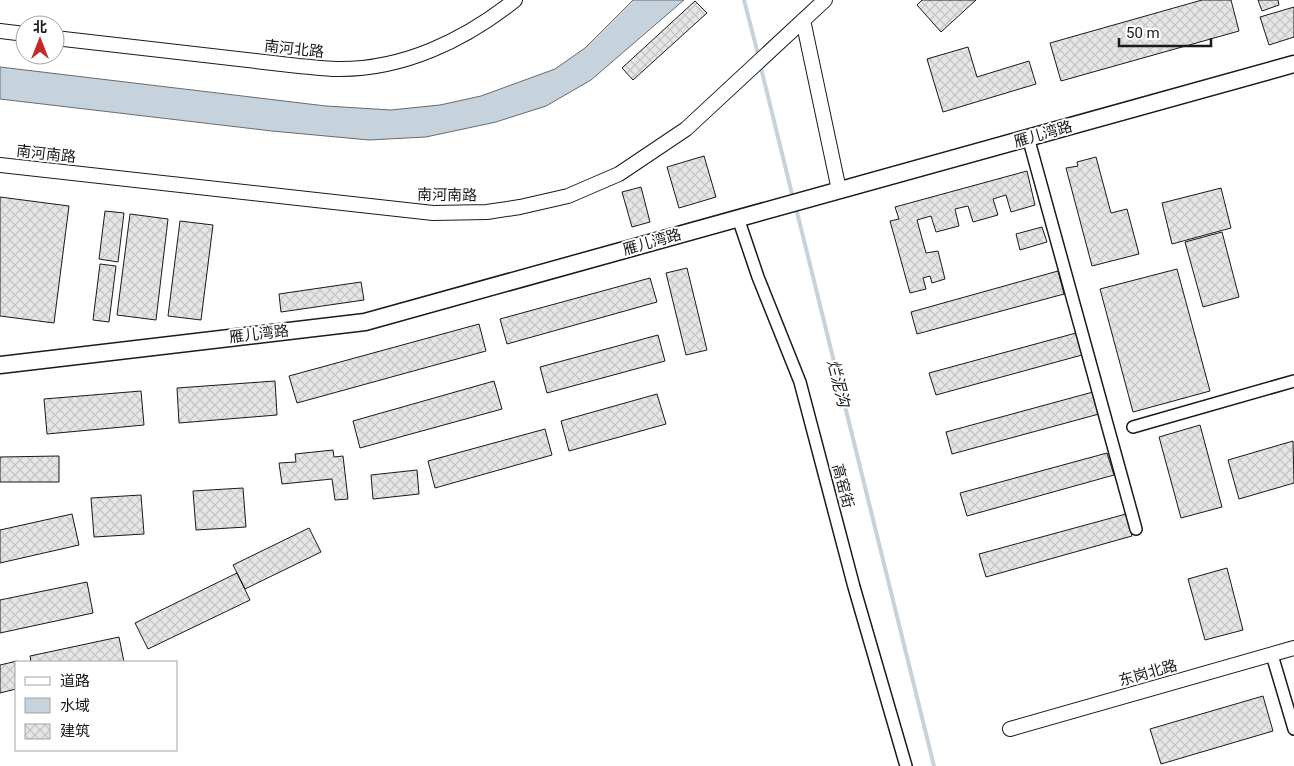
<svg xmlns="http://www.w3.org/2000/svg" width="1294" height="766" font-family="Roboto,'Noto Sans SC',sans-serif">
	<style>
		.water { fill: #c6d2dc; stroke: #6a6a6a }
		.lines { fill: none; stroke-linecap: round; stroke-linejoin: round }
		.stream { stroke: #c6d2dc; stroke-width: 4 }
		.building { fill: url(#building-cross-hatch); stroke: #1a1a1a }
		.minor-casing { stroke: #1a1a1a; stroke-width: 14 }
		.tertiary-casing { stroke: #1a1a1a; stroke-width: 16 }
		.secondary-casing { stroke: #1a1a1a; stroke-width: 19 }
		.minor { stroke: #fff; stroke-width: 11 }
		.tertiary { stroke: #fff; stroke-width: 14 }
		.secondary { stroke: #fff; stroke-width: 16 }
		.labels { text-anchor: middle; stroke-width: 4; stroke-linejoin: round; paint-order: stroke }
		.street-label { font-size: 15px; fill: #1a1a1a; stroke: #fff }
		.water-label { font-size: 16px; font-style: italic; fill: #1a1a1a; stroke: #fff }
	</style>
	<defs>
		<pattern id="building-cross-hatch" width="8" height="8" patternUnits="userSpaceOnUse" patternTransform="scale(1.25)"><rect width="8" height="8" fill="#e6e6e6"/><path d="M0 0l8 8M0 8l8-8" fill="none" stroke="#c5c5c5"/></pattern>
	</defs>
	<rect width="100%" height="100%" fill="#fff"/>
	<path class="water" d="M633,0H684L591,80L546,106L496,122L426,137L369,140L272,131L0,99V67L326,106L391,110L440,105L481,96L555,69L585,48Z"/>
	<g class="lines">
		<path class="stream" d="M744,0L759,58
			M760,64L793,198
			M796,208L934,766"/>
	</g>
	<path class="building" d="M922,0H976L941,32L917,5Z
		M1202,0H1231L1239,31L1061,81L1050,43Z
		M1258,0H1278L1279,5L1262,11Z
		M695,1L707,13L633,80L622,68Z
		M1294,7V37L1269,45L1260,17Z
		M968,47L977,77L1029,61L1036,84L943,112L927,59Z
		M704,156L716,197L679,208L667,167Z
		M1096,157L1111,213L1127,209L1139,254L1092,266L1066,168L1078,166L1077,162Z
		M1027,171L1035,205L1011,212L1006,195L993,199L998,215L973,222L968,206L955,209L959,226L936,232L931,216L917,220L926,253L938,251L945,279L932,283L930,276L923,278L926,289L910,293L890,221L899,219L895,207Z
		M641,187L650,222L632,227L622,192Z
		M1221,188L1231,228L1172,244L1162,203Z
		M0,197L69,206L54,323L0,316Z
		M105,211L124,213L118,262L99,259Z
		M130,214L168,219L156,320L117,315Z
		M180,221L213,225L201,320L168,316Z
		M1042,227L1047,242L1020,250L1016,234Z
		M1222,232L1239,297L1203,307L1185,242Z
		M100,264L116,266L109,322L93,320Z
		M687,268L707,350L686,355L666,273Z
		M1177,269L1210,391L1133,412L1100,289Z
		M1058,271L1064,294L917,334L911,312Z
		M650,278L657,302L507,344L500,319Z
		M361,282L364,300L281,312L279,294Z
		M479,324L486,351L297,403L289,376Z
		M1076,333L1082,355L936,395L929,373Z
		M658,335L665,361L547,393L540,367Z
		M275,381L277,415L179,423L177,388Z
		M494,381L502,409L360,448L353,421Z
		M141,391L144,425L47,434L44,399Z
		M1093,392L1099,414L952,454L946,432Z
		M657,394L666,424L569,451L561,421Z
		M1200,425L1222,507L1181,518L1159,437Z
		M545,429L552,455L435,488L428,461Z
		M1293,441L1294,483L1239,499L1228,460Z
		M333,450L334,457L343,456L348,499L335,500L332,479L282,484L279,463L296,462L295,454Z
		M1107,453L1114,475L967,516L960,493Z
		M59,456V482H0V457Z
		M417,470L419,494L373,499L371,475Z
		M243,488L246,527L196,530L193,491Z
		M141,495L144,534L94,537L91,498Z
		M72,514L79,545L0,563V530Z
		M1126,514L1132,536L986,577L979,554Z
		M309,528L321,552L245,589L233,565Z
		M1227,568L1243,630L1205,640L1188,579Z
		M237,573L250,600L148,649L135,623Z
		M87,582L93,613L0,633V600Z
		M119,637L124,662H31L30,656Z
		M17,661L16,689L0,693V665Z
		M1263,696L1273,731L1161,764L1150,729Z"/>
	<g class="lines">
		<g class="minor-casing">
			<path id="minor" d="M1028,137L1136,529
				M738,218L758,277L800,382L854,587L906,766
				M1133,427L1294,381
				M1272,655L1294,729"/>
		</g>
		<g class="tertiary-casing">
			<path id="tertiary" d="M803,20L839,190
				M0,31L25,34
				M55,38L299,66C312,67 325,69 337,69C403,70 465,40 515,0
				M0,165L433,213L487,212L520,207L568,196L619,174L686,129L825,0
				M1010,729L1294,648"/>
		</g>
		<g class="secondary-casing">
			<path id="secondary" d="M0,365L365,322L1294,64"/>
		</g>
		<use href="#minor" class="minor"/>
		<use href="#tertiary" class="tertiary"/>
		<use href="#secondary" class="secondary"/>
	</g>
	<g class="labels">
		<g class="street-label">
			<text transform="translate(294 49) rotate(6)" y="5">南河北路</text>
			<text transform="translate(1043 134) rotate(-16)" y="5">雁儿湾路</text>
			<text transform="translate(46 154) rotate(6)" y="5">南河南路</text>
			<text transform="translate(447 195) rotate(1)" y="5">南河南路</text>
			<text transform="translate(652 242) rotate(-16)" y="5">雁儿湾路</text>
			<text transform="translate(259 334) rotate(-7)" y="5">雁儿湾路</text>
			<text transform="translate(843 486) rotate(75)" y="5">高窑街</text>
			<text transform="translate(1148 673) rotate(-16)" y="5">东岗北路</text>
		</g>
		<g class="water-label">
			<text transform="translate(839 383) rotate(76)" y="6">烂泥沟</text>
		</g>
	</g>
	<rect x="15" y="661" width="162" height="90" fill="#ffffff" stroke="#a3a3a3"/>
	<rect x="25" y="677" width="25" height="8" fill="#ffffff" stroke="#a3a3a3"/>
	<text x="60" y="686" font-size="15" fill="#1a1a1a">道路</text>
	<rect x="25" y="698" width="25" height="15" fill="#c6d2dc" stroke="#a3a3a3"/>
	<text x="60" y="711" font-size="15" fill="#1a1a1a">水域</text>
	<rect x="25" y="724" width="25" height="15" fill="url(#building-cross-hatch)" stroke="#a3a3a3"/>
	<text x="60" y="736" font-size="15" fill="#1a1a1a">建筑</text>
	<g transform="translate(40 40)"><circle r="24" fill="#ffffff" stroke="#a3a3a3"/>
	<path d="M0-4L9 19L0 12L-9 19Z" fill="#c62828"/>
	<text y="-8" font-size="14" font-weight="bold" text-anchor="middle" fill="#1a1a1a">北</text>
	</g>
	<path d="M1119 38v8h92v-8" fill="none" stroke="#1a1a1a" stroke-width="2.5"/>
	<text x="1126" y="38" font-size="15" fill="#1a1a1a" stroke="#ffffff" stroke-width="4" paint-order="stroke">50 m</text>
</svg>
